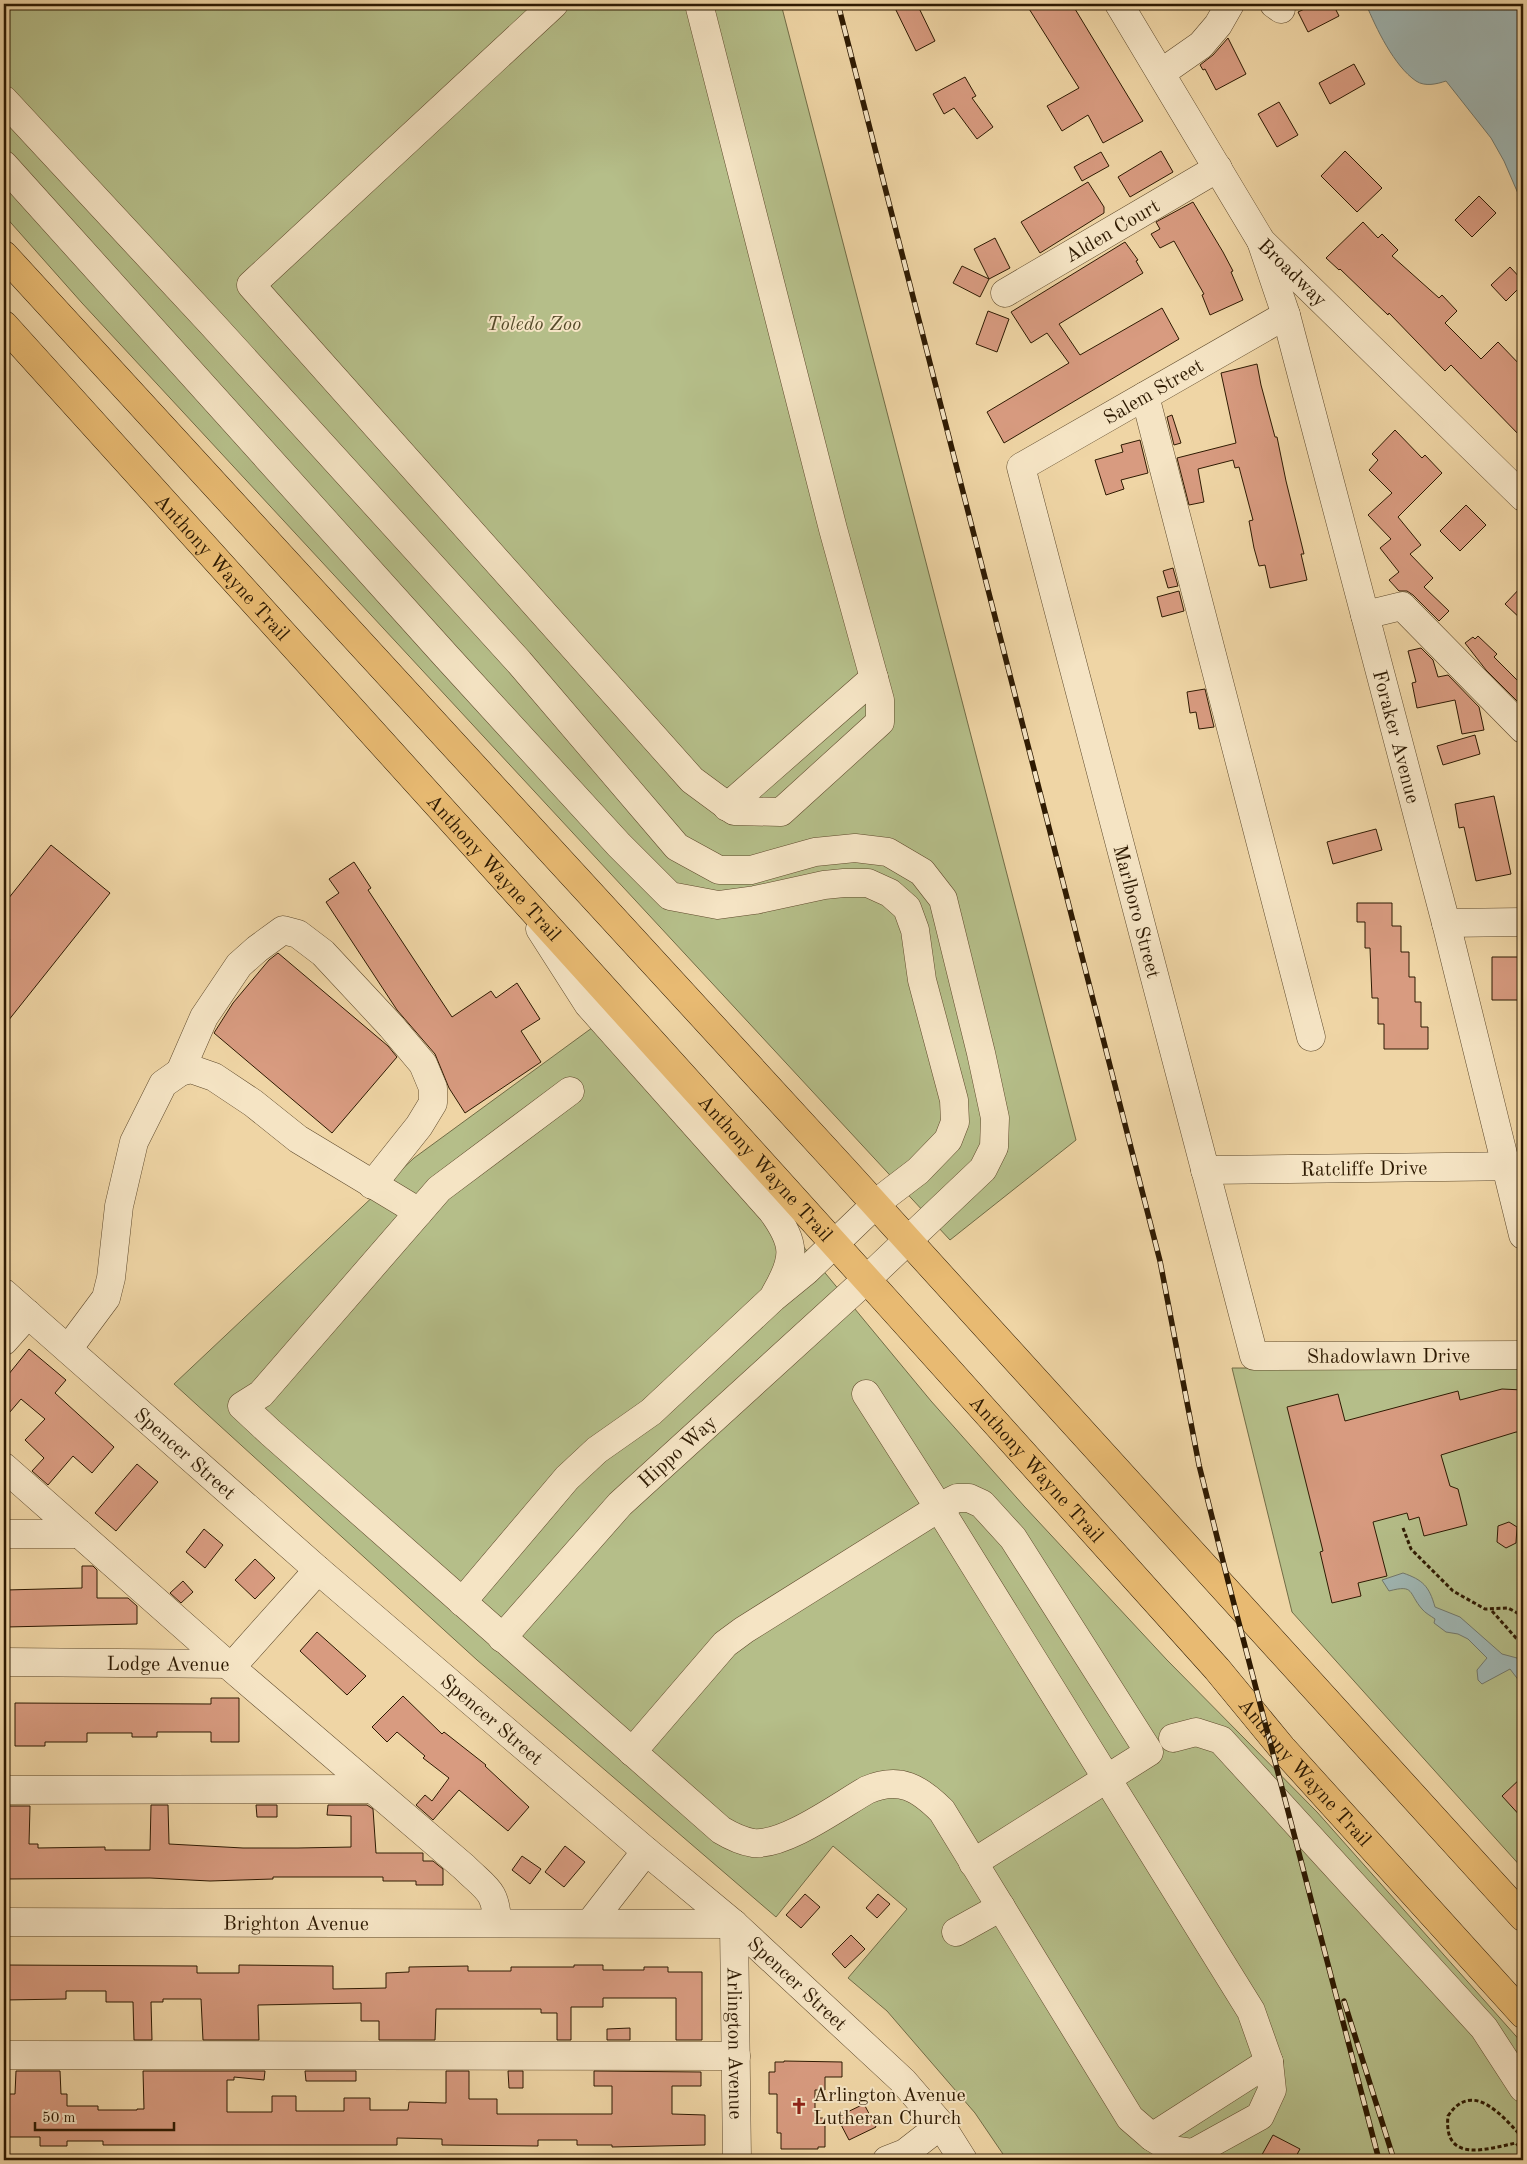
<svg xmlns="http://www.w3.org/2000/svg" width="1527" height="2164" font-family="'Old Standard TT',serif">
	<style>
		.green { fill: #b5be89; stroke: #726c46 }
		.water { fill: #9fb6b3; stroke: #72786c }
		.building { fill: #d89b80; stroke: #2e1a02 }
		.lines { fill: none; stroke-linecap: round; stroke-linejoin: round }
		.minor-casing { stroke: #5e492b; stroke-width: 29 }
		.highway-casing { stroke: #2e1a02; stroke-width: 29 }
		.path { stroke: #2e1a02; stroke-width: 3; stroke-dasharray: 4 2.5; stroke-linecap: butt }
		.minor { stroke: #f5e4c4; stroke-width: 28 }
		.highway { stroke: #e8ba72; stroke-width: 28 }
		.rail-casing { stroke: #2e1a02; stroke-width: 5.5 }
		.rail { stroke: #f5e4c4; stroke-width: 4; stroke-dasharray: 11; stroke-linecap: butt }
		.labels { text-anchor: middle; stroke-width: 4; stroke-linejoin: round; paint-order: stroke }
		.street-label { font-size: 20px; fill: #2e1a02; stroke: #f5e4c4 }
		.park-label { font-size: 20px; font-style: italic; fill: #564b2a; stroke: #f5e4c4 }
		.poi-label { font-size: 20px; fill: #2e1a02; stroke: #f5e4c4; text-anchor: start }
	</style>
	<rect width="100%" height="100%" fill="#efd5a5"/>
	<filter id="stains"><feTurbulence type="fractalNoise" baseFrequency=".004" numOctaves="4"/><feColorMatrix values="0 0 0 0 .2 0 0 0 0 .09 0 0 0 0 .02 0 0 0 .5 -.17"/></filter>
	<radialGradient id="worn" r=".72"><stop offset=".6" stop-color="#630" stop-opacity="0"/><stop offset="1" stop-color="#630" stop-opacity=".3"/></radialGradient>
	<path class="green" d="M4,4H781L1076,1140L950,1240L82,303L4,215Z
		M611,1014L931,1401L1024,1506L1167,1660L1317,1812L1523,2044V2160H1007L975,2113L887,2011L848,1978L907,1909L833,1846L776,1917L477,1660L174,1384L414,1158Z
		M1232,1368L1523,1369V1869L1292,1612Z"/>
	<path class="water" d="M1366,4H1523V205L1504,161L1491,138L1446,81C1437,84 1425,87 1416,81C1394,66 1376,28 1366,4Z
		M1403,1573C1423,1580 1429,1586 1435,1607L1460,1617L1502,1654L1517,1658L1523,1667V1686L1510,1669L1482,1684L1478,1680L1477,1670L1487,1658L1468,1639L1458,1634L1446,1632L1434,1623L1435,1619C1431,1616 1425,1613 1422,1609C1408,1593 1415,1584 1389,1591L1382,1580Z"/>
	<path class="building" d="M893,4H917L935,41L916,51Z
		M1026,4H1072L1143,121L1103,143L1088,115L1062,131L1047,106L1079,88Z
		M1315,4H1333L1339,16L1308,32L1298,12Z
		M1228,38L1246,74L1216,90L1205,69L1203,70L1200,65L1213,55Z
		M1354,64L1365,84L1330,104L1319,83Z
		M965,77L976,96L972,98L993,127L977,139L954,108L944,114L933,94Z
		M1279,102L1298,135L1277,147L1258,114Z
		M1161,151L1173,172L1130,197L1118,177Z
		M1345,151L1382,188L1357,212L1321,176Z
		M1101,152L1109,166L1082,181L1074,167Z
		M1088,182L1104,207V213L1040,253L1021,222Z
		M1479,196L1496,213L1472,237L1455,220Z
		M1193,202L1223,252L1233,271L1231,272L1243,300L1210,315L1202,295L1204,294L1174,241L1160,248L1151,234L1160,229L1156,222Z
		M1363,222L1378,238L1382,234L1398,250L1392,256L1439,298L1442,295L1457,311L1445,323L1481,359L1498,342L1523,368V439L1451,365L1445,371L1389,313L1388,315L1340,269L1339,270L1326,258Z
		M995,238L1010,268L989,279L974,249Z
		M1125,242L1138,260L1136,261L1143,273L1059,324L1080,355L1162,308L1179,339L1004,443L987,412L1069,363L1047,333L1031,343L1011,312Z
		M962,266L989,279L980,297L953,283Z
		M1510,267L1523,281V284L1506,301L1491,285Z
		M988,311L1009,319L997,352L976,344Z
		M1257,364L1261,385L1275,437H1277L1286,481L1304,554H1301L1307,580L1270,588L1265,565L1259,566L1254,548L1249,521L1253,520L1239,467L1235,468L1233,460L1198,469L1204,502L1189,505L1177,458L1236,443L1221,373Z
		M1172,415L1181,443L1174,445L1167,417Z
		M1395,430L1422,458L1425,455L1442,473L1398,517L1421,545L1410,554L1433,578L1424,587L1449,611L1439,621L1413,595L1407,591H1399L1389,580L1399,572L1380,548L1391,539L1368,515L1392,493L1369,470L1378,460L1372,454Z
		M1140,440L1148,473L1121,480L1124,489L1106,495L1095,460L1123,452L1121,445Z
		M1466,505L1486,525L1460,551L1440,531Z
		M1173,568L1178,586L1168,588L1163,571Z
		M1523,585V621L1505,604Z
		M1179,591L1184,611L1162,617L1157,597Z
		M1478,636L1497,654L1494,657L1523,686V707L1486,670L1465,643L1473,637L1475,639Z
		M1421,648L1433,660L1438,677L1448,675L1479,707L1484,730L1462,734L1455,700L1417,708L1412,683L1416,682L1408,651Z
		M1205,689L1214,727L1199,729L1196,712L1190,713L1187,692Z
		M1475,735L1480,754L1443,765L1437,746Z
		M1494,796L1511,874L1476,881L1464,827L1459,828L1455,804Z
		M1376,829L1382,850L1333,864L1327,842Z
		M51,845L110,893L4,1026V946L10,939L4,934V904Z
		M354,862L371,888L368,890L452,1017L491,991L496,998L517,983L540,1019L521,1031L541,1062L465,1113L449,1088L435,1054L397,1010L326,902L339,893L329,879Z
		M1357,903H1392V926H1401V952H1409V977H1415V1002H1421V1027H1428V1049H1384V1024H1378V998H1372L1370,948H1365V922H1357Z
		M278,953L388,1046L397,1057L332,1133L214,1033L233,1003L269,960Z
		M1492,957H1523V1000H1492Z
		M29,1349L66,1380L55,1393L114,1447L92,1473L73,1456L48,1485L32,1471L44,1458L25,1440L45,1419L21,1399L4,1419V1380Z
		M1502,1389L1523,1390V1432H1516L1441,1455L1450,1486L1458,1489L1467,1525L1424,1536L1419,1517L1409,1520L1407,1513L1373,1522L1387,1576L1358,1583L1361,1596L1332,1603L1320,1552L1323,1551L1287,1407L1338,1394L1345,1421L1458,1391L1460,1400Z
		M137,1464L158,1482L116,1531L95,1513Z
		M1509,1522L1517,1527L1516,1543L1506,1548L1497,1542L1498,1526Z
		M204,1529L223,1545L205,1568L186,1552Z
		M255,1559L275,1578L255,1599L235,1580Z
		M82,1566H93L97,1570V1598H128L137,1606V1624L6,1627V1590L82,1588Z
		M183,1581L193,1592L181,1603L170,1593Z
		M317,1632L366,1676L347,1695L300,1651Z
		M403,1696L442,1734L444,1732L486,1765L485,1766L529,1807L508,1831L459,1790L433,1820L416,1805L425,1795L432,1801L449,1778L423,1758L425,1756L397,1732L387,1742L372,1727Z
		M211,1698H239V1742H211V1732H157V1737H132V1733H87V1742H45V1746H15V1703L211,1704Z
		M1523,1776V1819L1502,1796Z
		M151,1805H168L169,1844L243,1848H298L351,1847V1816L327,1815L328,1805H367L373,1809L376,1853H423V1861H433L443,1869V1885H416V1881H383V1877H273V1879L210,1881L150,1878L4,1879V1806H30L29,1844H38V1848L105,1847V1850H150Z
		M256,1805H277V1817H257Z
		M565,1846L585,1862L564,1887L545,1872Z
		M522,1856L541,1869L530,1884L512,1870Z
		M805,1894L820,1907L801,1928L786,1915Z
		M878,1894L890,1904L877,1918L866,1908Z
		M851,1935L865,1949L845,1968L832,1954Z
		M4,1965L197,1966V1973H239V1965L333,1966V1989L386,1988V1973L409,1972V1967L468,1966V1971H511V1967H574V1965H603V1970H644V1967H668V1972H702V2040H676V1998H603V2007H571V2040H557V2013H541V2009H436L435,2040H379V2021H361V2003L258,2005L259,2040H203L201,1999H163V2002H151L152,2040H134L133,2002H106V1991H66V1999L4,2000Z
		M630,2028V2040H607V2029Z
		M784,2061L842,2062V2077H825V2090H815V2118H825V2147H818V2149H781V2133H777V2094H769V2072H775V2062H784Z
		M16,2071H60L61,2094H67V2106H98V2110H137V2109H144L143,2071H265L264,2080L234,2077V2080H227V2112H272V2096H296V2111H344V2098H370V2110H408L409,2102L446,2103V2071H469V2099H497V2114H612V2086H594V2071L701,2072V2086H672V2114L705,2115V2145L612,2147V2145H577V2140H538V2146L442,2145V2139L397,2138V2145H103V2141H67V2146H40V2137H4V2094H15Z
		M305,2071H356V2081H306Z
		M508,2071H523V2088H509Z
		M864,2104L876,2127L849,2140L837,2117Z
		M1273,2135L1300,2149L1294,2160H1259Z"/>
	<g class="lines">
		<g class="minor-casing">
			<g id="minor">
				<path d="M554,4L251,285L692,780L734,811L781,812L880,722V700L833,529L699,4"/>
				<path id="s1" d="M1119,4L1261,241L1523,497"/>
				<path d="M1274,4L1281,9"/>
				<path d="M1161,73L1201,45L1218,25L1230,4"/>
				<path d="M4,100L212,324L519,662L677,847L719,870H751L815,852L855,848L888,852L922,872L943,899L981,1053L995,1118L994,1147L983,1169L867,1279L620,1504L502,1638"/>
				<path d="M4,165L446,656L619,845L670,896L718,905L755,900L824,885L844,883H868L890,893L907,908L915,930L922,980L954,1100L955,1122L948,1140L918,1171L880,1200L806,1271L773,1298L651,1412L597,1450L567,1478L462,1602"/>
				<path id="s2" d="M1261,241L1286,315L1446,923L1523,1235"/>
				<path id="s3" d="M1005,293L1218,168"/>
				<path id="s4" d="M1286,315L1021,467L1254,1356L1523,1355"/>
				<path d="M1145,396L1311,1037"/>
				<path d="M1365,615L1402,606L1523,729"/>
				<path d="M727,807L874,678"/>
				<path d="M1446,923L1523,922"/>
				<path d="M540,929L588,1004L772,1211C796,1244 796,1258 775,1294"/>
				<path d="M180,1072L204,1017L239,965L257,949L283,930L298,934L323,953L391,1026L423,1064L433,1088V1103L419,1126L372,1185"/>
				<path d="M570,1091L439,1189L261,1394L242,1406L271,1433L721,1830C731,1836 741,1841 753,1843C785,1846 839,1806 867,1790C900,1776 919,1788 942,1811L1130,2118L1152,2137L1269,2062L1251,2011L939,1508L866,1394"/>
				<path id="s5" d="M1205,1170L1523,1166"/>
				<path id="s6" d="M4,1293L318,1570L646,1851L734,1924L903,2081L941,2125L963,2160"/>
				<path d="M4,1341L28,1314"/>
				<path d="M68,1349L106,1298L111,1278L119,1206L134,1142L163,1084L180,1072L191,1069L214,1077L253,1103L298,1139L419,1212"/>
				<path d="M4,1467L227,1664L464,1867C486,1889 496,1890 497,1922"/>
				<path d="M4,1534H80"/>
				<path id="s7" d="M4,1662L234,1664L318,1570"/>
				<path d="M1173,1738L1196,1732L1221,1740L1484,2028L1523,2088"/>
				<path d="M632,1752L725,1644L744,1630L945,1504L957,1498H969L982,1504L1013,1538L1149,1752L973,1863"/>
				<path d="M4,1790L372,1789"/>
				<path id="s8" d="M4,1922L734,1924"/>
				<path d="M590,1923L646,1851"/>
				<path id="s9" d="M734,1924L737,2160"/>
				<path d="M956,1932L1001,1907"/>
				<path d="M4,2055L736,2056"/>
				<path d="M1152,2137L1173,2150L1193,2153L1260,2116L1272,2090L1269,2062"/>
				<path d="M887,2160L905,2153L941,2125"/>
			</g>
		</g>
		<g class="highway-casing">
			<g id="highway">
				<path d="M4,255L845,1171L1523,1917"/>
				<path id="s10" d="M4,325L888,1303L1217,1669L1282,1748L1523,2014"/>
			</g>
		</g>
		<path class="path" d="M1403,1528L1411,1549L1453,1591L1485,1609L1508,1608L1523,1616
			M1492,1611L1516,1638L1523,1641
			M1523,2138C1504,2118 1473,2078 1448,2116C1443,2164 1487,2149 1516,2143L1523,2151"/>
		<use href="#minor" class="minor"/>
		<use href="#highway" class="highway"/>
		<g class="rail-casing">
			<path id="rail" d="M838,4L1160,1261L1199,1465L1228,1581L1379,2160
				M1344,2001L1394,2160"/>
		</g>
		<use href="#rail" class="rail"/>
	</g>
	<defs>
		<g id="church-bare" transform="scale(1.35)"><path d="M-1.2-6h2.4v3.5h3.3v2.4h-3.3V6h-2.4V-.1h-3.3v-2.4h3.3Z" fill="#8f2418" stroke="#f5e4c4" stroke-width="2.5" paint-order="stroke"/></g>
	</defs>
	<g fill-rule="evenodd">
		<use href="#church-bare" x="799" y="2106"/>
	</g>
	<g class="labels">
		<g class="street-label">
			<text dy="7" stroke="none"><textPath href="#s3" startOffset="124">Alden Court</textPath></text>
			<text dy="7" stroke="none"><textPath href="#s1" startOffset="321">Broadway</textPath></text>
			<text transform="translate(1153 391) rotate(-30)" y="7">Salem Street</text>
			<text dy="7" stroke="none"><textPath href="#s10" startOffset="326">Anthony Wayne Trail</textPath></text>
			<text dy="7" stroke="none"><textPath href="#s2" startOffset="514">Foraker Avenue</textPath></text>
			<text dy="7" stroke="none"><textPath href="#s10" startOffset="731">Anthony Wayne Trail</textPath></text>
			<text dy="7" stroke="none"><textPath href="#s4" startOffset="765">Marlboro Street</textPath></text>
			<text dy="7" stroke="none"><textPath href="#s10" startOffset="1136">Anthony Wayne Trail</textPath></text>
			<text dy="7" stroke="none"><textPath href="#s5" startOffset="159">Ratcliffe Drive</textPath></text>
			<text dy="7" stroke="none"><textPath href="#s4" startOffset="1359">Shadowlawn Drive</textPath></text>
			<text transform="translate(677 1451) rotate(-42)" y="7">Hippo Way</text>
			<text dy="7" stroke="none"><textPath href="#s6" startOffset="242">Spencer Street</textPath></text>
			<text dy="7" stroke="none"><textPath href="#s10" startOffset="1541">Anthony Wayne Trail</textPath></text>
			<text dy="7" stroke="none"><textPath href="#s7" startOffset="164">Lodge Avenue</textPath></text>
			<text dy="7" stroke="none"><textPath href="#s6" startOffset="648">Spencer Street</textPath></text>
			<text dy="7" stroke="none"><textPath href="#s10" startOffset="1946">Anthony Wayne Trail</textPath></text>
			<text dy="7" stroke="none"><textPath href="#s8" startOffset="292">Brighton Avenue</textPath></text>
			<text dy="7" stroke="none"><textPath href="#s6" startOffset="1052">Spencer Street</textPath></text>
			<text dy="7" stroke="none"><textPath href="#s9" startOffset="119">Arlington Avenue</textPath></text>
		</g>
		<g class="park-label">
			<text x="534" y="330">Toledo Zoo</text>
		</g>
		<g class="poi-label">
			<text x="813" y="2101">Arlington Avenue<tspan x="813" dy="23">Lutheran Church</tspan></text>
		</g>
	</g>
	<rect width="1527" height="2164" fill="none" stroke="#efd5a5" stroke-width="20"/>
	<rect x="5" y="5" width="1517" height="2154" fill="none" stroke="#2e1a02" stroke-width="2.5"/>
	<rect x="10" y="10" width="1507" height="2144" fill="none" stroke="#2e1a02"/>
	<path d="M35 2122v8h139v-8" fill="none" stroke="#2e1a02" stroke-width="2.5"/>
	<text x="42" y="2122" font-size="15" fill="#2e1a02" stroke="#f5e4c4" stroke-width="4" paint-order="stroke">50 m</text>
	<rect width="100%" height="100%" filter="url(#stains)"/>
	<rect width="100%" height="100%" fill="url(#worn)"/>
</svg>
